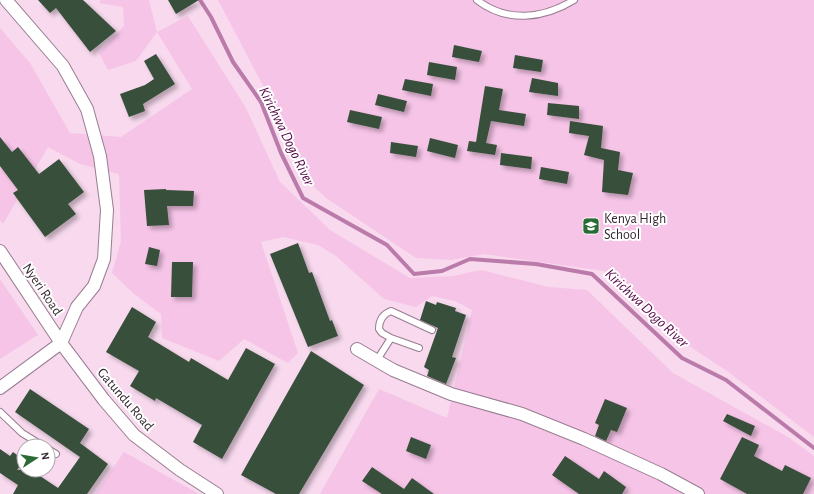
<svg xmlns="http://www.w3.org/2000/svg" width="814" height="494" font-family="'Alegreya Sans',sans-serif">
	<style>
		.green { fill: #f6c4e7 }
		.lines { fill: none; stroke-linecap: round; stroke-linejoin: round }
		.stream { stroke: #bb7baa; stroke-width: 4 }
		.building { fill: #394f3b; filter: url(#shadow) }
		.service-casing { stroke: #987d90; stroke-width: 8 }
		.minor-casing { stroke: #987d90; stroke-width: 14 }
		.service { stroke: #fff; stroke-width: 6 }
		.minor { stroke: #fff; stroke-width: 12 }
		.labels { text-anchor: middle; stroke-width: 4; stroke-linejoin: round; paint-order: stroke }
		.poi-label { font-size: 14px; fill: #342931; stroke: #fff; text-anchor: start }
		.street-label { font-size: 14px; fill: #342931; stroke: #fff }
		.water-label { font-size: 15px; font-style: italic; fill: #550747; stroke: #fff }
	</style>
	<defs>
		<filter id="shadow"><feDropShadow dx="3.5" dy="3.5" stdDeviation="2" flood-color="#0004"/></filter>
	</defs>
	<rect width="100%" height="100%" fill="#f8d9ee"/>
	<path class="green" d="M101,0H149L157,32L188,16L246,108L280,182L330,230L410,278L453,276L481,270L549,287L587,290L673,373L788,437L814,456V494H320L379,389L447,418L472,310L455,301L432,296L416,307L384,299L336,256L318,245L283,237L261,242L298,353L288,363L244,339L219,361L162,338L161,314L134,294L112,273L121,241L119,174L80,164L48,147L3,224L0,220V28L30,63L70,133L121,137L192,89L157,32L136,61L108,70L99,53L124,26L123,7L99,3Z
		M218,0H814V437L727,371L683,342L604,271L484,254L451,260L416,258L326,198L308,181L268,95Z
		M0,279L38,335L0,359Z
		M124,452L199,494H95Z"/>
	<g class="lines">
		<path class="stream" d="M200,0L211,17L233,62L261,102L281,153L303,198L387,245L414,274L442,271L470,259L536,264L592,274L682,358L726,380L814,448"/>
	</g>
	<path class="building" d="M38,0H83L116,31L90,52L56,8L50,13Z
		M168,0H199L176,14Z
		M454,45L482,51L479,62L452,57Z
		M156,54L175,84L143,104L145,111L129,117L120,94L145,85L154,79L144,61Z
		M515,55L543,60L541,72L513,68Z
		M429,62L457,67L455,80L427,75Z
		M532,78L558,83V96L529,92Z
		M405,79L433,84L431,96L402,90Z
		M485,86L503,89L499,110L526,114L524,126L491,121L486,143L497,145L495,155L467,151L469,141L476,142Z
		M378,94L407,101L404,112L375,105Z
		M548,103L579,106V119L547,115Z
		M350,110L382,117L379,129L347,122Z
		M570,121L603,126L601,148L620,152L618,170L633,173L628,195L602,192L604,160L584,155L589,136L569,133Z
		M0,137L12,152L18,147L39,174L59,159L84,192L68,204L76,214L45,237L13,193L18,190L0,166Z
		M430,138L458,145L455,158L427,151Z
		M391,142L418,146L416,157L390,153Z
		M501,153L532,157L531,169L500,165Z
		M541,167L569,172L567,184L539,179Z
		M166,189V190L194,191L193,206H167L169,225L147,226L144,190Z
		M298,243L309,273L312,272L330,321L332,320L338,336L308,347L270,254Z
		M149,247L160,250L157,266L145,264Z
		M172,262H193L192,297H171Z
		M426,301L436,305L437,302L456,308L455,311L466,315L452,357L456,358L446,384L427,376L429,370L424,367L438,328L420,320Z
		M132,307L156,322L148,337L189,362L191,358L228,380L246,348L275,364L222,459L193,442L202,425L156,398L155,401L130,386L139,371L106,352Z
		M311,351L364,385L299,494H276L241,475Z
		M30,389L89,429L80,443L108,464L87,494H13L18,485L0,473V449L10,456L13,452L24,460L17,470H31L58,488L80,457L15,412Z
		M605,399L627,408L617,432L611,430L606,441L595,436L599,425L595,423Z
		M727,414L755,426L751,436L723,421Z
		M411,437L431,445L426,459L406,451Z
		M742,437L759,445L754,456L782,471L785,465L811,478L803,494H747L720,479Z
		M565,456L599,479L604,471L626,487L622,494H579L552,475Z
		M372,467L404,489L412,478L434,494H382L362,481Z"/>
	<g class="lines">
		<g class="service-casing">
			<path id="service" d="M477,0C507,23 543,19 574,0
				M391,338L419,348
				M377,360L391,338L382,333L379,329C379,320 383,314 391,311L432,330
				M0,412L22,433L43,446
				M48,449L56,454"/>
		</g>
		<g class="minor-casing">
			<path id="minor" d="M0,251L61,343L104,400L134,435L180,470L217,494
				M357,349L393,370L451,394L522,414L584,439L661,474L698,494
				M0,388L61,343L77,307L94,286L104,259L107,210L100,156L87,109L63,66L6,0"/>
		</g>
		<use href="#service" class="service"/>
		<use href="#minor" class="minor"/>
	</g>
	<defs>
		<g id="school-square" transform="scale(0.9)"><rect x="-9" y="-9" width="18" height="18" rx="4" fill="#2b6c36" stroke="#fff"/><path d="M0-5L7-2L0 1L-7-2ZM-4 1L0 2.5L4 1V4Q0 6-4 4Z" fill="#fff"/></g>
	</defs>
	<g fill-rule="evenodd">
		<use href="#school-square" x="591" y="226"/>
	</g>
	<g class="labels">
		<g class="poi-label">
			<text x="604" y="223">Kenya High<tspan x="604" dy="16">School</tspan></text>
		</g>
		<g class="street-label">
			<text transform="translate(43 289) rotate(56)" y="5">Nyeri Road</text>
			<text transform="translate(126 399) rotate(49)" y="5">Gatundu Road</text>
		</g>
		<g class="water-label">
			<text transform="translate(287 136) rotate(64)" y="5">Kirichwa Dogo River</text>
			<text transform="translate(647 308) rotate(43)" y="5">Kirichwa Dogo River</text>
		</g>
	</g>
	<g transform="translate(36 458) rotate(78)"><circle r="19" fill="#ffffff" stroke="#aea9ad"/>
	<path d="M0-3L7 15L0 10L-7 15Z" fill="#2b6c36"/>
	<text y="-6" font-size="11" font-weight="bold" text-anchor="middle" fill="#342931">N</text>
	</g>
</svg>
